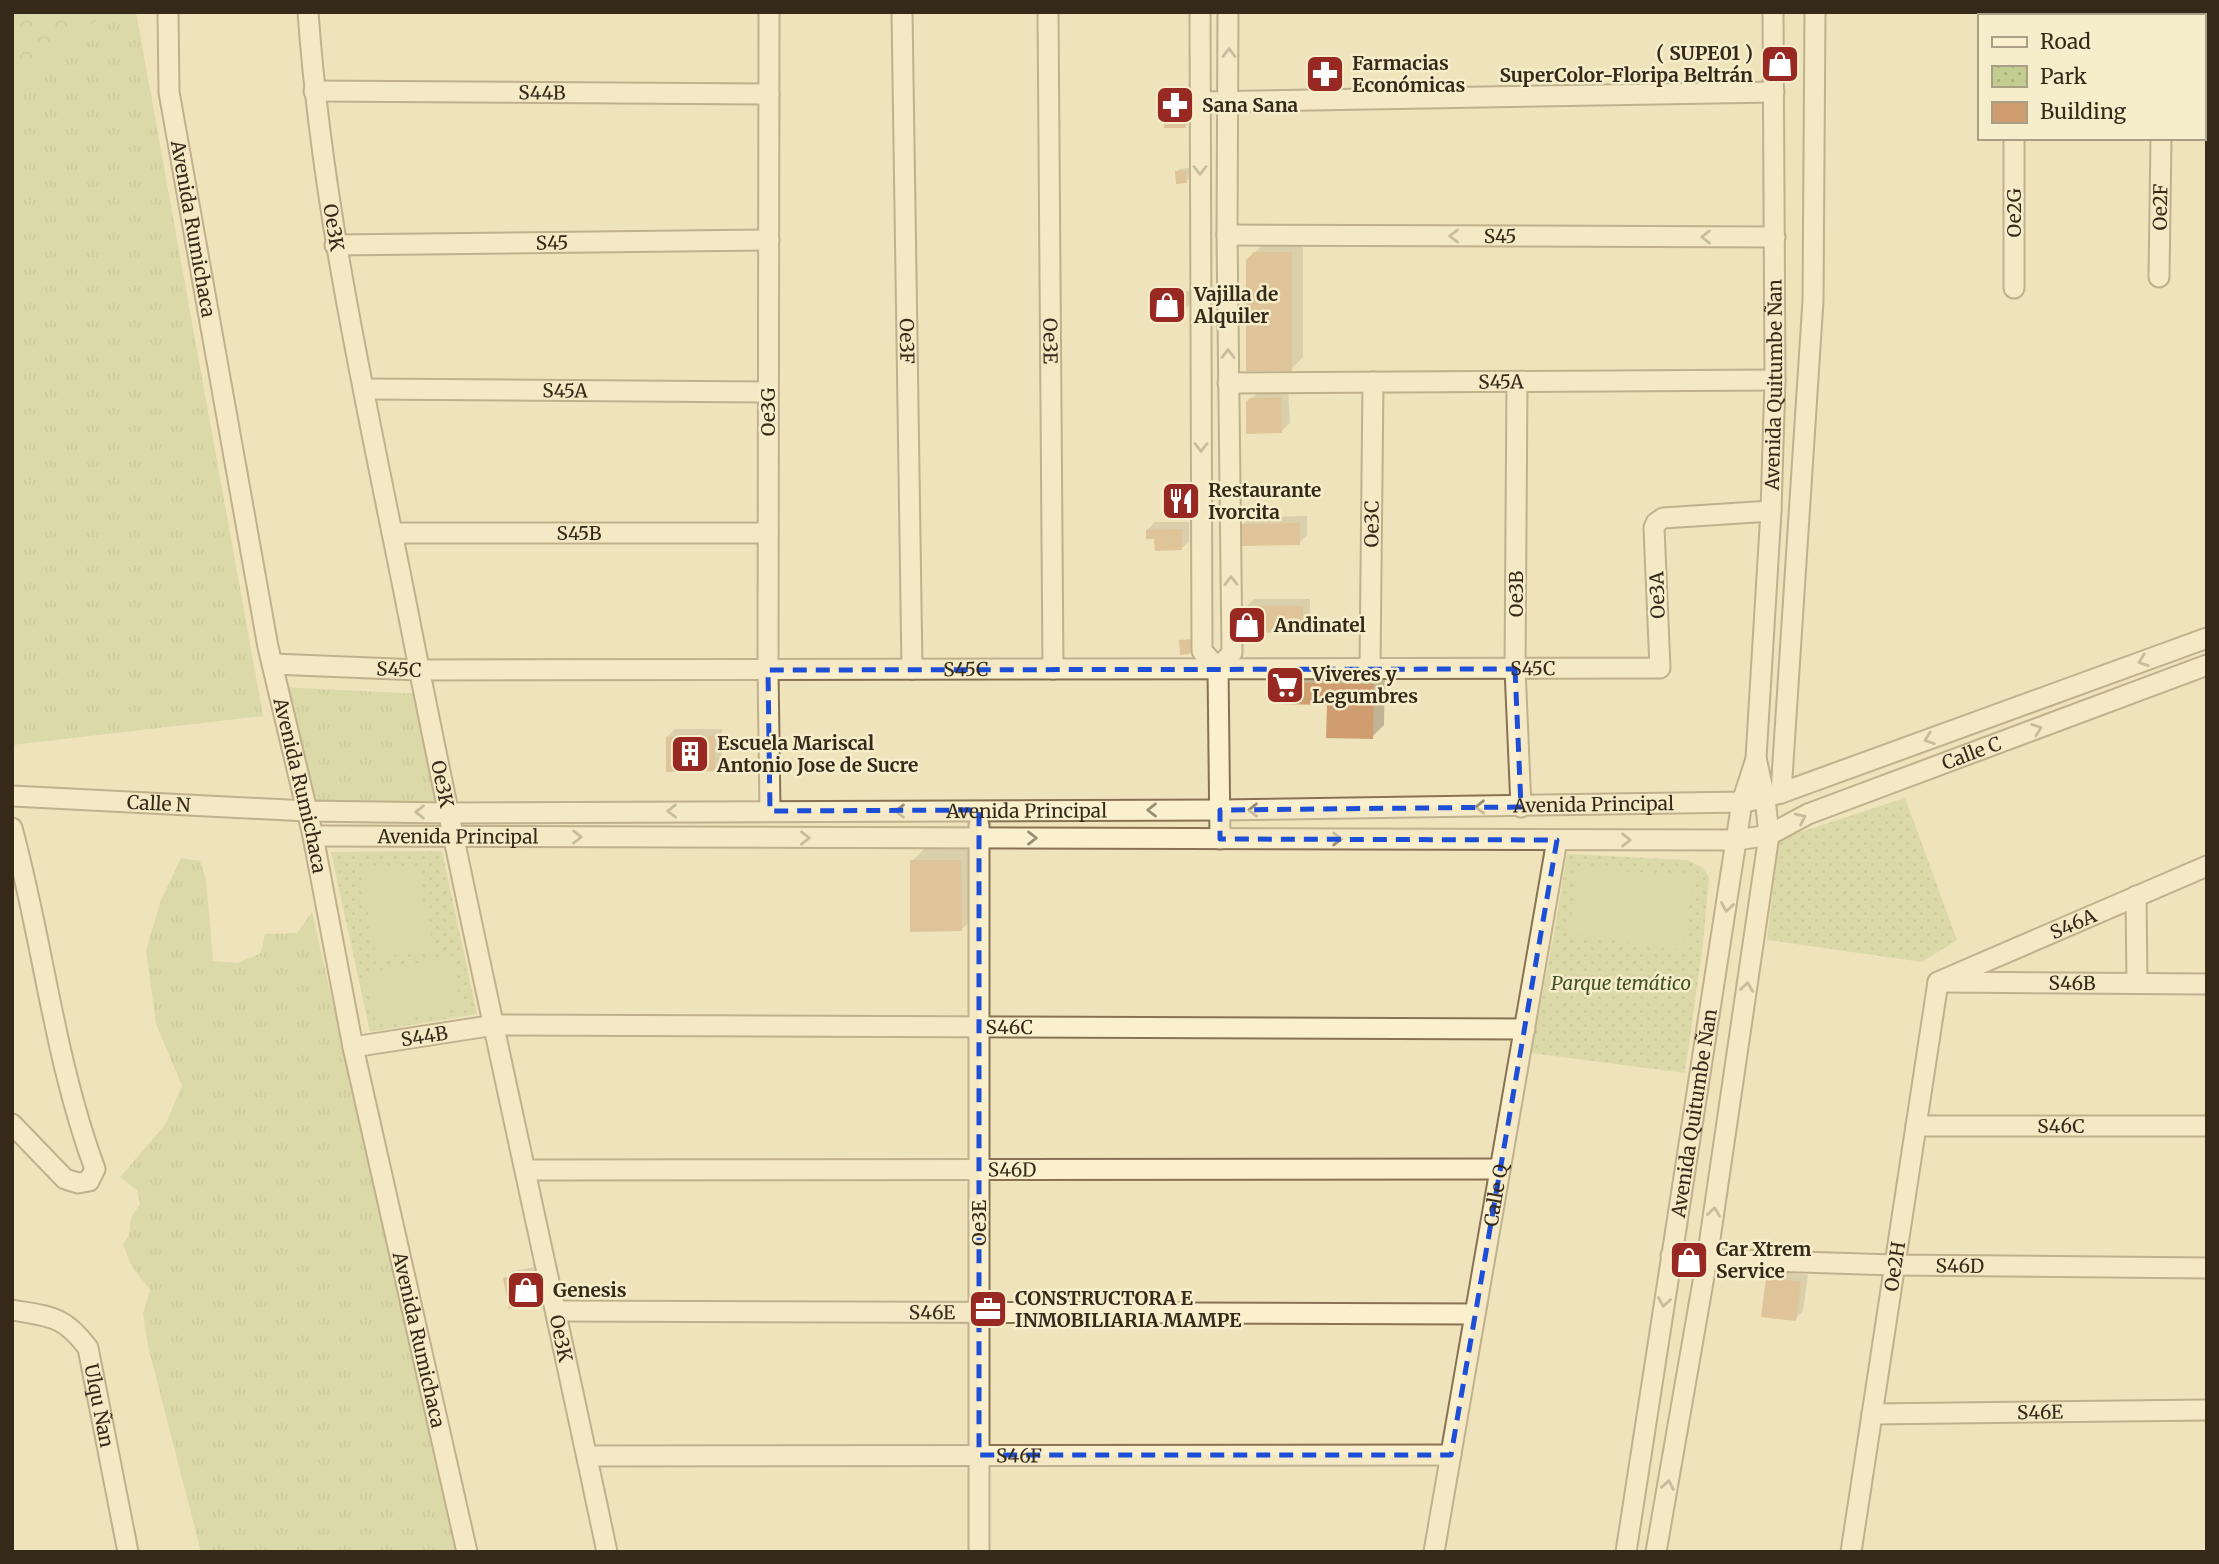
<svg xmlns="http://www.w3.org/2000/svg" width="2219" height="1564" font-family="Merriweather,serif">
	<style>
		.grass { fill: url(#grass-tufts) }
		.forest { fill: url(#forest-crowns) }
		.park { fill: url(#park-dots) }
		.garden { fill: #c2cd8f }
		.shadow { fill: #0003 }
		.building { fill: #cf9d6f }
		.lines { fill: none; stroke-linecap: round; stroke-linejoin: round }
		.minor-casing { stroke: #877254; stroke-width: 23 }
		.minor { stroke: #faf0ce; stroke-width: 19 }
		.oneway { stroke: #988c74 }
		.marked { fill: none; stroke: #1d4ed8; stroke-width: 5; stroke-dasharray: 14 9; stroke-linejoin: round }
		.labels { text-anchor: middle; stroke-width: 5; stroke-linejoin: round; paint-order: stroke }
		.poi-label { font-size: 19px; font-weight: bold; fill: #35291a; stroke: #f6edca; text-anchor: start }
		.street-label { font-size: 19px; fill: #35291a; stroke: #f6edca }
		.park-label { font-size: 19px; font-style: italic; fill: #425220; stroke: #f6edca }
	</style>
	<defs>
		<pattern id="grass-tufts" width="24" height="20" patternUnits="userSpaceOnUse" patternTransform="scale(1.75)"><rect width="24" height="20" fill="#c2cd8f"/><path d="M3 7l-1-3M5 7V3M7 7l1-3M15 17l-1-3M17 17v-4M19 17l1-3" fill="none" stroke="#a7b07b"/></pattern>
		<pattern id="forest-crowns" width="20" height="18" patternUnits="userSpaceOnUse" patternTransform="scale(1.75)"><rect width="20" height="18" fill="#c2cd8f"/><path d="M2 6a3 3 0 1 1 6 0M12 15a3 3 0 1 1 6 0" fill="none" stroke="#a7b07b"/></pattern>
		<pattern id="park-dots" width="8" height="8" patternUnits="userSpaceOnUse" patternTransform="scale(1.75)"><rect width="8" height="8" fill="#c2cd8f"/><path d="M2 2h.1M6 6h.1" fill="none" stroke="#a7b07b" stroke-width="1.8" stroke-linecap="round"/></pattern>
	</defs>
	<rect width="100%" height="100%" fill="#efe3bb"/>
	<path class="grass" d="M107,12H136L263,716L12,745V87Z
		M279,687L424,694L449,813L307,811Z
		M181,858L200,861L206,879L213,961L238,963L261,953L265,934L297,933L312,912L457,1552H201L148,1346L143,1314L150,1290L131,1265L123,1244L129,1235L131,1218L140,1204L137,1190L120,1177L165,1125L182,1086L156,1024L146,950L161,900Z"/>
	<path class="forest" d="M12,12H107L12,87Z"/>
	<path class="park" d="M1905,798L1957,940L1922,962L1767,940L1779,839Z
		M442,851L477,1014L370,1032L331,852Z
		M1567,854L1687,860L1702,867L1709,877L1703,944L1685,1073L1531,1053L1554,934Z"/>
	<path class="garden" d="M415,865L434,949L376,957L360,869Z
		M1578,868L1694,876L1683,950L1569,934Z
		M452,956L461,1008L376,1025L365,973Z"/>
	<path class="shadow" d="M1317,64H1341L1340,77L1337,80L1314,67Z
		M1174,87H1192L1193,105L1188,110V123L1185,127L1166,95Z
		M1189,168V178L1186,181L1176,172L1180,169Z
		M1268,240H1303V357L1291,369L1249,258Z
		M1193,291V301L1185,309L1149,299L1157,292Z
		M1288,390L1290,423L1282,431L1247,402L1260,391Z
		M1191,492L1192,501L1188,505L1174,496L1178,493Z
		M1307,516V535L1299,543L1243,525L1251,517Z
		M1155,522H1189V541L1181,549L1156,537L1147,530Z
		M1254,599H1310V623L1302,631L1246,607Z
		M1385,672L1384,725L1372,737L1329,703L1281,683L1289,675Z
		M675,729H722V761L715,769L667,737Z
		M973,848L974,917L961,930L912,861L924,849Z
		M552,1264L549,1300L505,1279L513,1271Z
		M1775,1271L1808,1275L1803,1311L1795,1319L1767,1279Z"/>
	<path class="building" d="M1338,66V82H1312V67Z
		M1185,94L1186,128H1164V95Z
		M1175,171H1186L1187,183L1176,184Z
		M1254,252H1292V371H1246V260Z
		M1148,299H1186V311H1148Z
		M1281,397L1282,433L1246,434V402L1250,398Z
		M1172,495H1189V506L1172,507Z
		M1300,523V545L1242,546V524Z
		M1182,529V550L1155,551L1154,539H1146V530Z
		M1244,606H1303V632L1244,633Z
		M1193,639L1194,650L1189,654L1180,655L1179,640Z
		M1279,682L1374,684L1373,739L1326,738L1327,705L1279,704Z
		M715,736V771L666,772V737Z
		M910,860H961L962,931L910,932Z
		M545,1271L550,1302L509,1309L503,1278Z
		M1766,1278L1801,1282L1796,1321L1761,1317Z"/>
	<g class="lines">
		<g class="minor-casing">
			<g id="minor">
				<path id="s1" d="M168,12L169,92L268,647L313,836L353,1047L467,1552"/>
				<path id="s2" d="M308,12C322,207 365,397 403,587C466,910 539,1230 607,1552"/>
				<path d="M769,12L768,670L770,811"/>
				<path id="s3" d="M902,12L912,669"/>
				<path id="s4" d="M1048,12L1053,669"/>
				<path d="M1200,12L1202,651L1218,668L1220,839"/>
				<path d="M2014,16V12"/>
				<path d="M2163,16V12"/>
				<path id="s5" d="M314,91L769,94"/>
				<path d="M1200,102L1774,92"/>
				<path id="s6" d="M1227,235L1775,237"/>
				<path id="s7" d="M335,245L769,240"/>
				<path id="s8" d="M2159,277L2161,138"/>
				<path d="M2014,288V138"/>
				<path d="M1517,382L1515,669L1521,807"/>
				<path id="s9" d="M1228,383L1775,380"/>
				<path id="s10" d="M364,389L768,392"/>
				<path id="s11" d="M392,533H768"/>
				<path id="s12" d="M273,664L419,670L1660,668L1654,528L1656,523L1663,518L1771,511"/>
				<path d="M1218,668L1232,653L1227,235L1228,12"/>
				<path id="s13" d="M1370,668L1373,382"/>
				<path d="M1781,793L1813,301L1815,12"/>
				<path id="s14" d="M12,796L307,811L449,813L1220,810L1745,802L1781,793L2207,638"/>
				<path d="M12,828C43,941 54,1059 95,1169L89,1181L78,1183L65,1179L12,1124"/>
				<path id="s15" d="M313,836L1738,840L1769,835L1808,814L2207,665"/>
				<path d="M2136,896L2137,983"/>
				<path id="s16" d="M1938,982L2207,866"/>
				<path id="s17" d="M1946,982L2207,984"/>
				<path id="s18" d="M353,1047L495,1025L1525,1029"/>
				<path id="s19" d="M1916,1126H2207"/>
				<path id="s20" d="M526,1170L1500,1169"/>
				<path id="s21" d="M1671,1256L1707,1259L1894,1265L2207,1268"/>
				<path id="s22" d="M12,1310C51,1317 63,1315 88,1348L128,1552"/>
				<path id="s23" d="M556,1311L1475,1314"/>
				<path id="s24" d="M1872,1414L2207,1410"/>
				<path id="s25" d="M587,1456L1451,1455"/>
				<path d="M979,1552V825"/>
				<path id="s26" d="M1434,1552L1557,840"/>
				<path id="s27" d="M1626,1552L1742,802L1756,759"/>
				<path id="s28" d="M1656,1552L1707,1259L1769,835L1765,798L1756,758L1771,511L1775,380L1773,12"/>
				<path id="s29" d="M1851,1552L1938,982"/>
			</g>
		</g>
		<use href="#minor" class="minor"/>
	</g>
	<defs><path id="oneway-chevron" d="M-2-3.5L2.5 0L-2 3.5" fill="none" stroke-width="1.6" stroke-linecap="round" stroke-linejoin="round" transform="scale(1.75)"/></defs>
	<g class="oneway">
		<use href="#oneway-chevron" transform="translate(1229 53) rotate(-90)"/>
		<use href="#oneway-chevron" transform="translate(1200 170) rotate(90)"/>
		<use href="#oneway-chevron" transform="translate(1454 236) rotate(-180)"/>
		<use href="#oneway-chevron" transform="translate(1706 237) rotate(-180)"/>
		<use href="#oneway-chevron" transform="translate(1228 354) rotate(-90)"/>
		<use href="#oneway-chevron" transform="translate(1201 447) rotate(90)"/>
		<use href="#oneway-chevron" transform="translate(1231 581) rotate(-91)"/>
		<use href="#oneway-chevron" transform="translate(2143 661) rotate(160)"/>
		<use href="#oneway-chevron" transform="translate(2037 729) rotate(-20)"/>
		<use href="#oneway-chevron" transform="translate(1929 739) rotate(160)"/>
		<use href="#oneway-chevron" transform="translate(1480 807) rotate(179)"/>
		<use href="#oneway-chevron" transform="translate(1152 810) rotate(-180)"/>
		<use href="#oneway-chevron" transform="translate(1253 810) rotate(179)"/>
		<use href="#oneway-chevron" transform="translate(672 811) rotate(180)"/>
		<use href="#oneway-chevron" transform="translate(900 811) rotate(180)"/>
		<use href="#oneway-chevron" transform="translate(420 812) rotate(-179)"/>
		<use href="#oneway-chevron" transform="translate(1801 818) rotate(-26)"/>
		<use href="#oneway-chevron" transform="translate(577 837)"/>
		<use href="#oneway-chevron" transform="translate(805 838)"/>
		<use href="#oneway-chevron" transform="translate(1032 838)"/>
		<use href="#oneway-chevron" transform="translate(1337 839)"/>
		<use href="#oneway-chevron" transform="translate(1626 840)"/>
		<use href="#oneway-chevron" transform="translate(1727 907) rotate(99)"/>
		<use href="#oneway-chevron" transform="translate(1747 987) rotate(-82)"/>
		<use href="#oneway-chevron" transform="translate(1714 1212) rotate(-82)"/>
		<use href="#oneway-chevron" transform="translate(1664 1302) rotate(99)"/>
		<use href="#oneway-chevron" transform="translate(1668 1485) rotate(-80)"/>
	</g>
	<path d="M0 0H2219V1564H0ZM1515,669L1521,807L1220,810V839L1557,840L1451,1455H979V810L770,811L768,670Z" fill="#efe3bb" fill-opacity=".55" fill-rule="evenodd"/>
	<path class="marked" d="M1515,669L1521,807L1220,810V839L1557,840L1451,1455H979V810L770,811L768,670Z"/>
	<defs>
		<g id="shop-square" transform="scale(2.0125)"><rect x="-9" y="-9" width="18" height="18" rx="4" fill="#982922" stroke="#f6edca"/><path d="M-5-2.5h2.3a2.7 3.5 0 0 1 5.4 0H5L5.5 6h-11ZM-1.5-2.5h3a1.5 2.3 0 0 0-3 0Z" fill="#fff"/></g>
		<g id="pharmacy-square" transform="scale(2.0125)"><rect x="-9" y="-9" width="18" height="18" rx="4" fill="#982922" stroke="#f6edca"/><path d="M-2-6h4v4h4v4h-4v4h-4v-4h-4v-4h4Z" fill="#fff"/></g>
		<g id="restaurant-square" transform="scale(2.0125)"><rect x="-9" y="-9" width="18" height="18" rx="4" fill="#982922" stroke="#f6edca"/><path d="M-5-6h1v4h1v-4h1v4h1v-4h1v5L-1.5 .5V6h-2V.5L-5-1ZM5-6V6H3V1.5H1.5Q1.5-4 5-6Z" fill="#fff"/></g>
		<g id="supermarket-square" transform="scale(2.0125)"><rect x="-9" y="-9" width="18" height="18" rx="4" fill="#982922" stroke="#f6edca"/><path d="M-6-5.5h2.5l.6 2H6L4.5 2H-2.5L-4.4-4H-6ZM-1.5 3.2a1.3 1.3 0 1 0 .1 0ZM3 3.2a1.3 1.3 0 1 0 .1 0Z" fill="#fff"/></g>
		<g id="building-square" transform="scale(2.0125)"><rect x="-9" y="-9" width="18" height="18" rx="4" fill="#982922" stroke="#f6edca"/><path d="M-4-6H4V6H1V3H-1V6H-4ZM-2.5-4.3h1.7v1.8h-1.7ZM.8-4.3h1.7v1.8H.8ZM-2.5-1h1.7V.8h-1.7ZM.8-1h1.7V.8H.8Z" fill="#fff"/></g>
		<g id="office-square" transform="scale(2.0125)"><rect x="-9" y="-9" width="18" height="18" rx="4" fill="#982922" stroke="#f6edca"/><path d="M-6-3h4V-5.5h4V-3h4V5H-6ZM-1-4.5V-3h2v-1.5ZM-6 0V1H6V0Z" fill="#fff"/></g>
	</defs>
	<g fill-rule="evenodd">
		<use href="#shop-square" x="1780" y="64"/>
		<use href="#pharmacy-square" x="1325" y="74"/>
		<use href="#pharmacy-square" x="1175" y="105"/>
		<use href="#shop-square" x="1167" y="305"/>
		<use href="#restaurant-square" x="1181" y="501"/>
		<use href="#shop-square" x="1247" y="625"/>
		<use href="#supermarket-square" x="1285" y="685"/>
		<use href="#building-square" x="690" y="754"/>
		<use href="#shop-square" x="1689" y="1260"/>
		<use href="#shop-square" x="526" y="1290"/>
		<use href="#office-square" x="988" y="1309"/>
	</g>
	<g class="labels">
		<g class="poi-label">
			<text x="1753" y="60" text-anchor="end">( SUPE01 )<tspan x="1753" dy="22">SuperColor-Floripa Beltrán</tspan></text>
			<text x="1352" y="70">Farmacias<tspan x="1352" dy="22">Económicas</tspan></text>
			<text x="1202" y="112">Sana Sana</text>
			<text x="1194" y="301">Vajilla de<tspan x="1194" dy="22">Alquiler</tspan></text>
			<text x="1208" y="497">Restaurante<tspan x="1208" dy="22">Ivorcita</tspan></text>
			<text x="1274" y="632">Andinatel</text>
			<text x="1312" y="681">Viveres y<tspan x="1312" dy="22">Legumbres</tspan></text>
			<text x="717" y="750">Escuela Mariscal<tspan x="717" dy="22">Antonio Jose de Sucre</tspan></text>
			<text x="1716" y="1256">Car Xtrem<tspan x="1716" dy="22">Service</tspan></text>
			<text x="553" y="1297">Genesis</text>
			<text x="1015" y="1305">CONSTRUCTORA E<tspan x="1015" dy="22">INMOBILIARIA MAMPE</tspan></text>
		</g>
		<g class="street-label">
			<text dy="7" stroke="none"><textPath href="#s5" startOffset="228">S44B</textPath></text>
			<text dy="7" stroke="none"><textPath href="#s8" startOffset="70">Oe2F</textPath></text>
			<text transform="translate(2014 213) rotate(-90)" y="7">Oe2G</text>
			<text dy="7" stroke="none"><textPath href="#s1" startOffset="219">Avenida Rumichaca</textPath></text>
			<text dy="7" stroke="none"><textPath href="#s2" startOffset="217">Oe3K</textPath></text>
			<text dy="7" stroke="none"><textPath href="#s6" startOffset="273">S45</textPath></text>
			<text dy="7" stroke="none"><textPath href="#s7" startOffset="217">S45</textPath></text>
			<text dy="7" stroke="none"><textPath href="#s3" startOffset="329">Oe3F</textPath></text>
			<text dy="7" stroke="none"><textPath href="#s4" startOffset="329">Oe3E</textPath></text>
			<text dy="7" stroke="none"><textPath href="#s9" startOffset="273">S45A</textPath></text>
			<text dy="7" stroke="none"><textPath href="#s28" startOffset="1178">Avenida Quitumbe Ñan</textPath></text>
			<text dy="7" stroke="none"><textPath href="#s10" startOffset="201">S45A</textPath></text>
			<text transform="translate(768 412) rotate(-90)" y="7">Oe3G</text>
			<text dy="7" stroke="none"><textPath href="#s13" startOffset="144">Oe3C</textPath></text>
			<text dy="7" stroke="none"><textPath href="#s11" startOffset="187">S45B</textPath></text>
			<text transform="translate(1516 594) rotate(-90)" y="7">Oe3B</text>
			<text transform="translate(1657 595) rotate(-92)" y="7">Oe3A</text>
			<text dy="7" stroke="none"><textPath href="#s12" startOffset="126">S45C</textPath></text>
			<text dy="7" stroke="none"><textPath href="#s12" startOffset="693">S45C</textPath></text>
			<text dy="7" stroke="none"><textPath href="#s12" startOffset="1260">S45C</textPath></text>
			<text dy="7" stroke="none"><textPath href="#s15" startOffset="1675">Calle C</textPath></text>
			<text dy="7" stroke="none"><textPath href="#s2" startOffset="784">Oe3K</textPath></text>
			<text dy="7" stroke="none"><textPath href="#s1" startOffset="786">Avenida Rumichaca</textPath></text>
			<text dy="7" stroke="none"><textPath href="#s14" startOffset="147">Calle N</textPath></text>
			<text dy="7" stroke="none"><textPath href="#s14" startOffset="1582">Avenida Principal</textPath></text>
			<text dy="7" stroke="none"><textPath href="#s14" startOffset="1015">Avenida Principal</textPath></text>
			<text dy="7" stroke="none"><textPath href="#s15" startOffset="145">Avenida Principal</textPath></text>
			<text dy="7" stroke="none"><textPath href="#s16" startOffset="147">S46A</textPath></text>
			<text dy="7" stroke="none"><textPath href="#s17" startOffset="126">S46B</textPath></text>
			<text dy="7" stroke="none"><textPath href="#s18" startOffset="658">S46C</textPath></text>
			<text dy="7" stroke="none"><textPath href="#s18" startOffset="72">S44B</textPath></text>
			<text dy="7" stroke="none"><textPath href="#s27" startOffset="444">Avenida Quitumbe Ñan</textPath></text>
			<text dy="7" stroke="none"><textPath href="#s19" startOffset="145">S46C</textPath></text>
			<text dy="7" stroke="none"><textPath href="#s20" startOffset="486">S46D</textPath></text>
			<text dy="7" stroke="none"><textPath href="#s26" startOffset="362">Calle Q</textPath></text>
			<text transform="translate(979 1223) rotate(-90)" y="7">Oe3E</text>
			<text dy="7" stroke="none"><textPath href="#s21" startOffset="289">S46D</textPath></text>
			<text dy="7" stroke="none"><textPath href="#s29" startOffset="289">Oe2H</textPath></text>
			<text dy="7" stroke="none"><textPath href="#s23" startOffset="376">S46E</textPath></text>
			<text dy="7" stroke="none"><textPath href="#s1" startOffset="1353">Avenida Rumichaca</textPath></text>
			<text dy="7" stroke="none"><textPath href="#s2" startOffset="1351">Oe3K</textPath></text>
			<text dy="7" stroke="none"><textPath href="#s22" startOffset="147">Ulqu Ñan</textPath></text>
			<text dy="7" stroke="none"><textPath href="#s24" startOffset="168">S46E</textPath></text>
			<text dy="7" stroke="none"><textPath href="#s25" startOffset="432">S46F</textPath></text>
		</g>
		<g class="park-label">
			<text x="1621" y="990">Parque temático</text>
		</g>
	</g>
	<rect width="2219" height="1564" fill="none" stroke="#35291a" stroke-width="28"/>
	<rect x="1978" y="14" width="228" height="126" fill="#f6edca" stroke="#a99f84" stroke-width="2"/>
	<rect x="1992" y="37" width="35" height="10" fill="#faf0ce" stroke="#a99f84" stroke-width="2"/>
	<text x="2040" y="49" font-size="21" fill="#35291a">Road</text>
	<rect x="1992" y="66" width="35" height="21" fill="url(#park-dots)" stroke="#a99f84" stroke-width="2"/>
	<text x="2040" y="84" font-size="21" fill="#35291a">Park</text>
	<rect x="1992" y="102" width="35" height="21" fill="#cf9d6f" stroke="#a99f84" stroke-width="2"/>
	<text x="2040" y="119" font-size="21" fill="#35291a">Building</text>
</svg>
